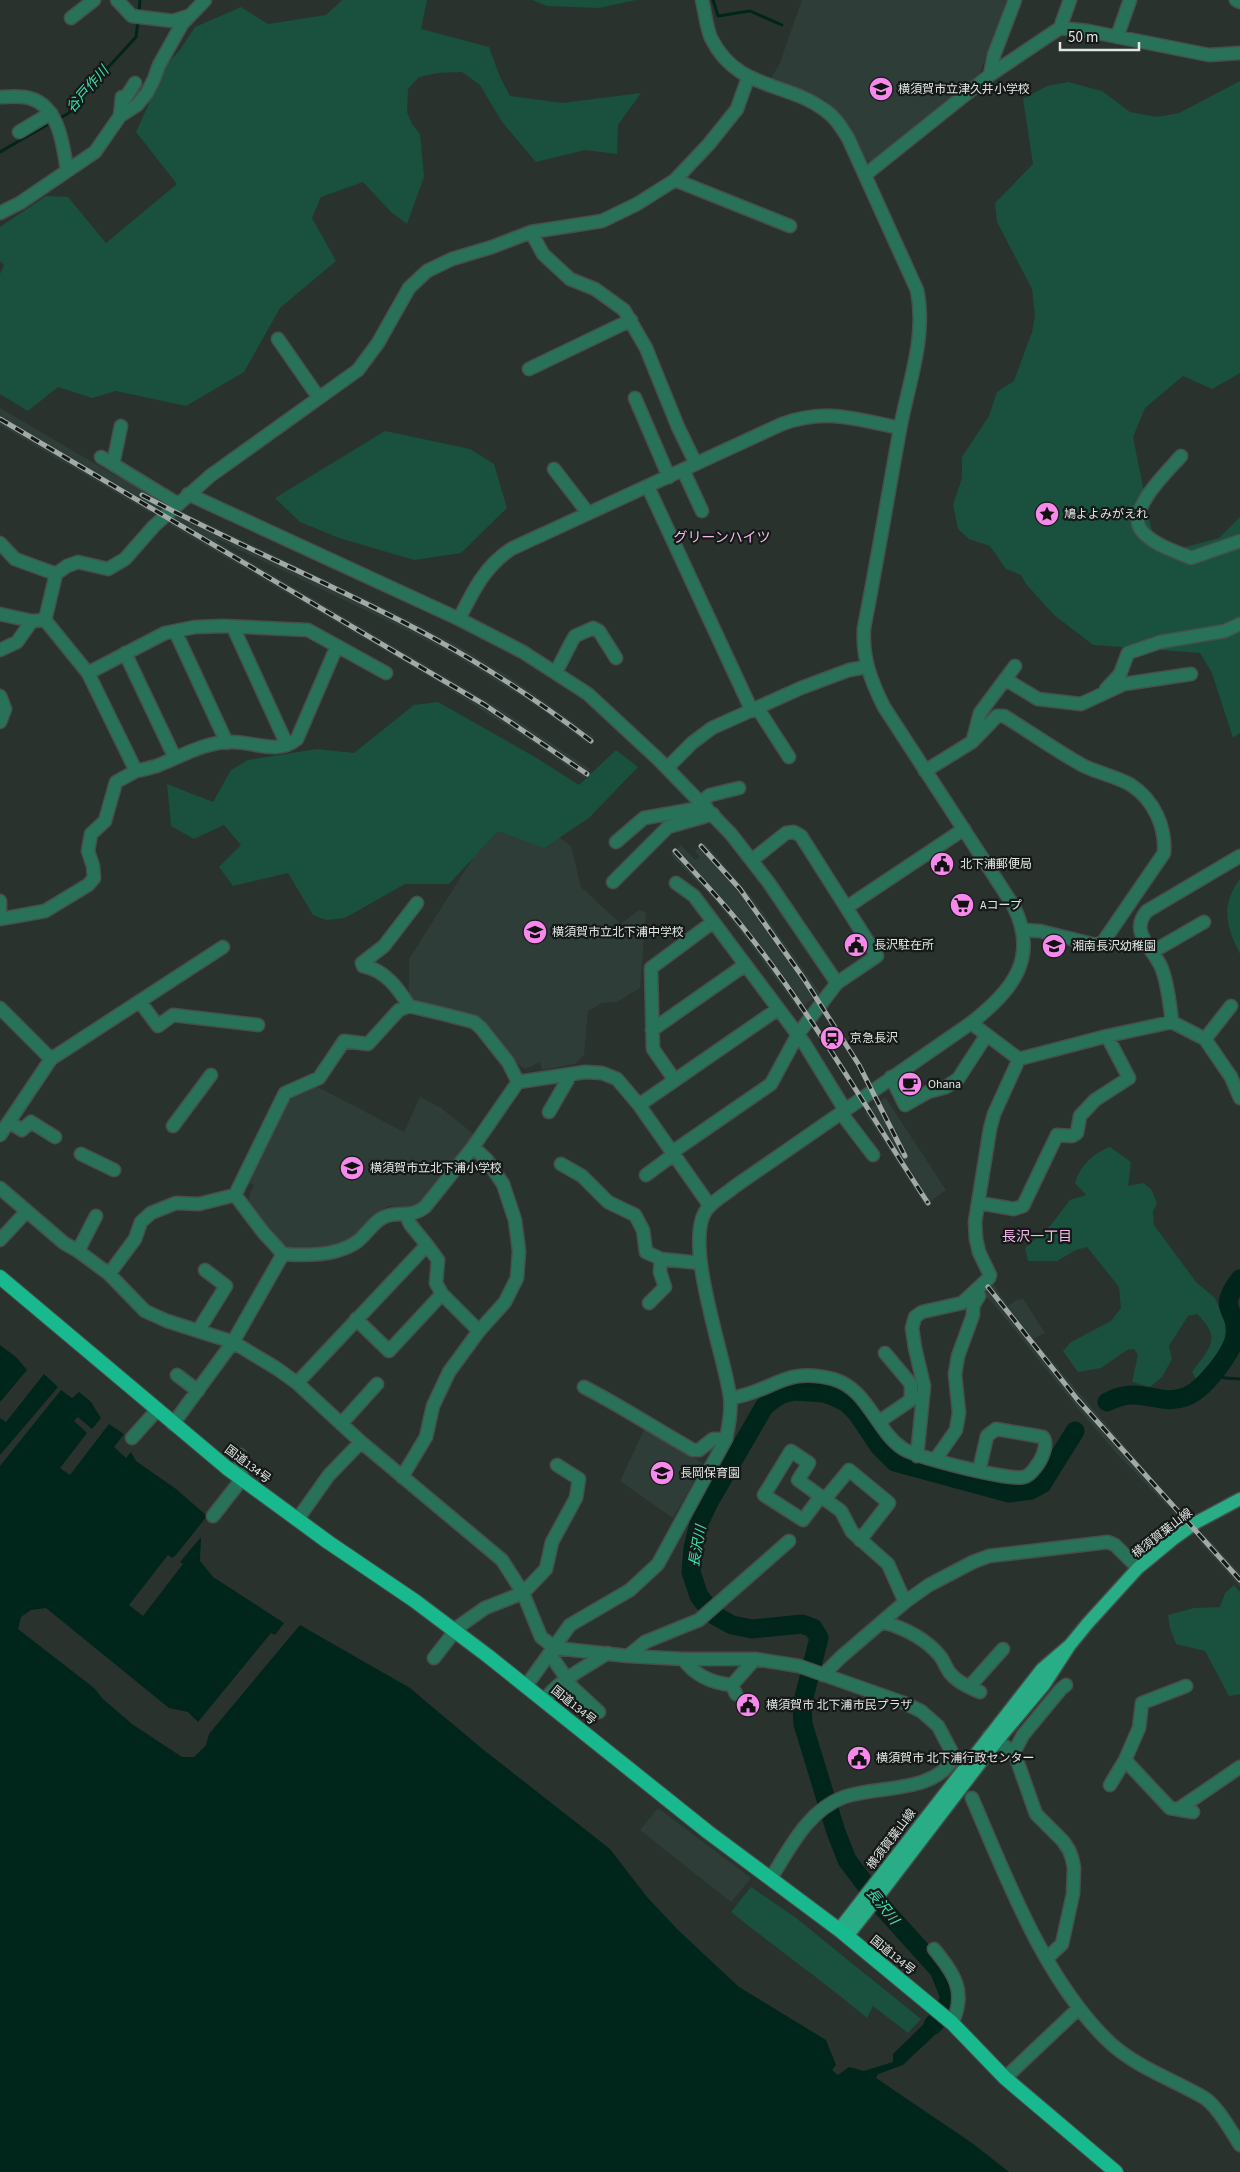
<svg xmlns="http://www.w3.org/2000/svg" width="1240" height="2172" font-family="'Source Sans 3','Noto Sans JP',sans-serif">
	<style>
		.built { fill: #2e3d37 }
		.green { fill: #19503e }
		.water { fill: #00251a }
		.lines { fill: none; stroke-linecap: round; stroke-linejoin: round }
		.stream { stroke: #00251a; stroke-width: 3 }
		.river { stroke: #00251a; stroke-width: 19 }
		.minor-casing { stroke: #474f4b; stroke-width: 15 }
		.tertiary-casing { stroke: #474f4b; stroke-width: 15 }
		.primary-casing { stroke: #474f4b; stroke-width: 15 }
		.trunk-casing { stroke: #474f4b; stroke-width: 16 }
		.minor { stroke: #28725a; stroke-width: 12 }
		.tertiary { stroke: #28725a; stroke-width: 12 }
		.primary { stroke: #28ad86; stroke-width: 12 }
		.trunk { stroke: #18b98e; stroke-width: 14 }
		.rail-casing { stroke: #a2a9a6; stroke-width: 5 }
		.rail { stroke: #151917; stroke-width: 3; stroke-dasharray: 9; stroke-linecap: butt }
		.labels { text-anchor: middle; stroke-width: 4.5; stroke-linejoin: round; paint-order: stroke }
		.poi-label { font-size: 12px; fill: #e1e7e4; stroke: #151917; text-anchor: start }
		.street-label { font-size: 12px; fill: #e1e7e4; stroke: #151917 }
		.water-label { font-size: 14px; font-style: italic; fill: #38e4b2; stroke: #151917 }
		.neighbourhood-label { font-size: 14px; fill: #f6b8ef; stroke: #151917 }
	</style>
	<rect width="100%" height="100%" fill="#2a322e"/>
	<path class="built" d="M802,0H1007L978,78L872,162L864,159L849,126L825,100L771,78L779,65Z
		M0,408L109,472L163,501L150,513L0,425Z
		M181,511L391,611L455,644L510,677L594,737L588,744L538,707L454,655L396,625L217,539L216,541L239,555L499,708L590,769L584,778L535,744L433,679L170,525L174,517Z
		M521,808L571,846L581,887L621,924L639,910L646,912L640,988L617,1002L602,1003L588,1011L584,1055L575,1064L542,1070L540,1062L525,1069L504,1054L487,1029L409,1000V959L497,820Z
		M705,843L755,901L820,993L799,1010L745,937L713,898L671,855L681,845L695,860L700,857L695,851Z
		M312,1084L404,1132L420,1097L441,1108L475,1135L418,1208L389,1206L383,1209L357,1238L320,1248L290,1249L271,1235L250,1211L249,1196L254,1185L245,1181L284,1096Z
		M885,1097L946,1190L925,1205L865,1113Z
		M993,1283L1008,1306L1017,1300L1023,1299L1045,1333L1033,1339L1173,1502L1168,1507L1119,1456L1074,1404L992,1302L980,1293Z
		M646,1426L704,1464L673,1518L620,1481Z
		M1205,1535L1240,1573V1587L1199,1541Z
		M658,1808L751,1878L731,1902L640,1830Z"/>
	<path class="green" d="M342,0H427L421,29L489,47L500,77L510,96L562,103L641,93L618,125L617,154L585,150L536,162L502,122L480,85L462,72L438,73L419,77L408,89L407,112L412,124L420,134L424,177L407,224L391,212L363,182L321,197L312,218L336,261L280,308L244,372L186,406L116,391L92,398L58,387L28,411L0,394V274L4,265L0,261V227L46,196L68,197L106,243L177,184L136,132L167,64L180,50L195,27L241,7L268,24L326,15Z
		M532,0H636L599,8L547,6Z
		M1240,81V373L1212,389L1183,376L1145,408L1133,437L1152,532L1182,548L1219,538L1240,517V733L1233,738L1212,673L1200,653L1093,645L1054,615L1026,584L1021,575L1006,569L990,546L969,539L958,529L953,505L962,478V457L989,416L997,392L1014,381L1032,332L1035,315L1032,289L997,222L995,203L1033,164L1023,99L1047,86L1068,82L1102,91L1130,112L1157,117L1179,113Z
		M385,431L470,449L494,464L507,508L461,553L414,560L339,538L300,522L275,498Z
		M438,702L535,757L579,785L616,750L638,767L589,818L544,848L498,831L449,884H405L345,918L326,920L313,915L288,873L233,886L219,867L241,845L224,825L194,839L171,826L167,784L213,802L231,770L248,760L317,749L354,753L414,705Z
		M1240,879V954C1226,926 1220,906 1240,879Z
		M1110,1147L1131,1162L1128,1186L1143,1183L1151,1189L1157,1203L1153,1211L1154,1225L1196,1282L1215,1298L1226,1324L1228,1339L1220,1354L1196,1379L1192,1372C1209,1348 1223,1339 1197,1314L1188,1316L1169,1346L1172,1359L1162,1377L1150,1387L1132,1382L1138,1355L1134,1349L1127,1350L1101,1368L1078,1372L1063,1351L1071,1342L1111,1321L1121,1308L1119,1287L1087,1247L1076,1250L1057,1261H1028L1025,1248L1050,1226L1070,1200L1086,1195L1075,1183C1080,1166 1093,1153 1110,1147Z
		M1234,1585L1240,1592V1694L1229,1696L1205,1651L1176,1644L1170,1628L1168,1615L1194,1608L1220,1607L1225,1593Z
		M751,1887L796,1918L921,2019L908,2033L873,2006L867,2018C823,1981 776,1948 731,1912Z"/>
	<path class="water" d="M0,1345L16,1357L27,1370L0,1402Z
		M44,1374L58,1387L0,1455V1418L6,1422Z
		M61,1390L72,1398L79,1392L91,1402L101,1418L92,1429L78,1417L74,1421L87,1433L60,1468L70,1475L109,1424L124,1434L114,1447L126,1458L131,1452L136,1461L176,1489L207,1516L176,1555L172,1558L168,1555L129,1605L143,1616L183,1564L180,1562L201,1537L200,1561L213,1577L284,1623L275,1635L271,1633L198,1722L188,1712L169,1708L46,1608L31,1610L21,1617L18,1629L94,1688L103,1699L132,1724L182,1757H194L206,1745L209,1734L300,1625L410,1688L480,1747L610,1849L647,1897L678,1930L739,1987L826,2040L836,2065L832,2070L838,2075L849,2067L864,2071L893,2062V2054L928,2020L940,2030L903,2065L878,2074L876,2078L972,2143L1009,2172H0V1466Z"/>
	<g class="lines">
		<path class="stream" d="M713,0L718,16L750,11L782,25
			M139,14L140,0
			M58,119L69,113L82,90L103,73L136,37L138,21
			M0,152L52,122
			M1213,1373L1225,1378L1240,1379"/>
		<path class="river" d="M1107,1402C1140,1384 1157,1407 1185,1397C1203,1391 1233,1353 1235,1335C1238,1306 1215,1312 1240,1279
			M933,2025L944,2012L950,1997L939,1970L883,1908L847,1860L836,1832L803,1724L802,1705L819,1638L813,1628L802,1624L752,1629L732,1625L714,1615L699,1596L691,1572L693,1548L699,1523L709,1502L764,1407L772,1400L782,1394L794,1391L824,1393L837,1398L847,1403L857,1413L879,1446L895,1462L1009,1493L1031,1490L1042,1484L1075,1431"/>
		<g class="minor-casing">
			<path id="minor" d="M117,0L132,16L173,21L188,16
				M1236,0L1240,2
				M71,18L94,0
				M1060,28L1088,31L1209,55L1240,53
				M1117,37L1130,0
				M990,75L994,55L1015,0
				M0,97C8,97 16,96 24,97C58,101 63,143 67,170
				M120,116L122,97H126L135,83
				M19,132L51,113
				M865,175L990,75L1060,28L1070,0
				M675,180L790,226
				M0,213L20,203L95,152L120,116L137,105L147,93L154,79L159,65L182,24L205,0
				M531,232L543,254L570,279L595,289L624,310L646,348L678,427L696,464
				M278,339L319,398
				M529,369L631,320
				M635,398L669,477
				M1181,456C1169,470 1126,510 1141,530C1153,545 1175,551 1191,558L1240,541
				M101,457L178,504
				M113,464L121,426
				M554,469L588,513
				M683,470L702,511
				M648,487L752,711
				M0,543L15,559L56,574
				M0,614L32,621L45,620
				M459,619C473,591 485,566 511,549L782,424C827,408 855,419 900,428
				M233,627L287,745
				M175,631L227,743
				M337,646L297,739C278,755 254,742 233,742C206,741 182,756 159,765C152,768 144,769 136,771L88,673L45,620L56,574L67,566L78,562L108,569L125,559L154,526L210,476L358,370L378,343L409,288L427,271L452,259L492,247L531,232L602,221L637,204L675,180L709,144L737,109L748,78
				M0,650L17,642L32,621
				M125,653L175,758
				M556,672L572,641L575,636L593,628L599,631L616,658
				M88,673L165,633L195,627L224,626L308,630L386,673
				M1005,679L1038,699L1081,704L1124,684L1191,674
				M1106,689L1120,674L1128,653L1160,642L1225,631L1240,624
				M0,696L5,709L0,722
				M758,709L789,757
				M973,740L980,713L1015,666
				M667,768L692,743L712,728L801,688L849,670L867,667
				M925,771L972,742L997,716H1004C1030,732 1055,750 1082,765C1097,773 1116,776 1131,785C1154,800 1166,827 1164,853L1103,942L1096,945L1040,931L1022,930
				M701,802L710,795L739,788
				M616,842L644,818L706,807
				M613,882L668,827L713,814
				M676,883L694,896L804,1043L845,1110
				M0,901V919
				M847,907L964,829
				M0,919L45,911L88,885L94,878L93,866L88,851L91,834L105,821L116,782L136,771
				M1152,952L1204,922
				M140,1002L158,1026L173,1015L258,1025
				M409,1006C398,988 385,970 363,966L362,963L384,946L417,903
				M0,1008L51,1059
				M1172,1022C1170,1005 1168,985 1162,969C1154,948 1128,933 1147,911L1240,856
				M971,1023L1019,1059L1107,1036L1172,1022L1205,1039L1231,1077L1240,1098
				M652,1030L745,965
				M1205,1039L1231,1006
				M891,1077L905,1105L928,1092L946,1087L958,1079L986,1036
				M674,1079L653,1049L651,968L713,922
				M639,1105L778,1009
				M549,1112L571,1074
				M841,1113L873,1155
				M9,1122L22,1130L31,1122L55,1137
				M173,1126L211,1075
				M0,1135L51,1059L223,947
				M671,1153L771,1084L798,1034L837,983L877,956L801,836L794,832L786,833L752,860
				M81,1154L114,1170
				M561,1164L582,1176L608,1202L635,1215L643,1230L646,1252L661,1259L700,1263
				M646,1175L673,1155
				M0,1188L64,1243L78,1251L109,1274L145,1311L167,1321L233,1342L276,1368L297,1383L361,1442L502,1560L523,1593L541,1637L555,1648L628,1656L683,1659H755L799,1666L904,1703L921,1711L938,1726L956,1760
				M235,1195L263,1232L283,1254C307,1256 338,1256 358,1241C367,1234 374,1221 384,1217C398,1210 410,1219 425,1207L473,1147L518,1082L585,1072L602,1073L617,1079L639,1105L710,1206
				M235,1195L285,1093L319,1078L344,1041L368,1044L399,1010L409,1006L443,1014L474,1022L481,1028L508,1062L518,1082
				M979,1203L1014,1209L1023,1206L1057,1135L1072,1136L1077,1133L1080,1116L1095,1100L1129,1078L1107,1036
				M0,1240L27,1211
				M427,1245L438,1260L436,1283L442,1294L479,1331
				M78,1251L96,1216
				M109,1274L135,1239L141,1222L151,1213L176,1203L199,1204L235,1195
				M649,1303L665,1287L660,1272L661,1259
				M356,1319L389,1351L442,1294
				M198,1331L226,1286L205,1270
				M177,1375L198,1391
				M297,1383L427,1245L410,1224L406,1215
				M584,1387C621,1406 656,1429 693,1450H699L713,1439H726
				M731,1398C773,1392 784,1366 833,1379C868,1389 875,1429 902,1448C914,1457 1010,1481 1024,1477C1028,1476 1032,1472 1035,1468C1041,1461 1049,1445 1043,1437L996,1429L987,1436L979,1471
				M880,1421L911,1400V1384L885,1353
				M173,1424L233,1342L283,1254
				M341,1424L377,1384
				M132,1438L157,1410
				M917,1456L924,1386L915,1348L912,1328L915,1317L922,1312L962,1303L989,1278L990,1275L979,1252L976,1239L975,1222L990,1129L994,1114L1019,1059
				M935,1460L956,1430L959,1413L955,1374L958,1356L973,1315V1306L979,1296L977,1293
				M402,1477L426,1437L433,1406L449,1372L479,1331L505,1302L517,1278L519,1251L515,1220L503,1184L487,1160L473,1147
				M821,1496L803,1520L764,1495L791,1451L809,1463L798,1480L841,1511L852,1532L888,1564L905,1602
				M825,1499L849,1470L889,1503L860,1540
				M213,1516L242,1479L240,1455
				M297,1520L329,1475L361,1442
				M883,1622C904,1628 926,1639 940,1656C944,1661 946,1668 950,1673C957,1682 970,1688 980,1692
				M550,1654L573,1688L599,1712
				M628,1656L645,1642L699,1620L789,1541
				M434,1658L458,1627L485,1608L523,1593L546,1569L552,1542L576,1498L579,1479L557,1465
				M683,1659C695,1676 712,1683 732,1685L736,1694
				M823,1675L841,1657L905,1602L929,1585L973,1562L989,1556L1108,1542L1115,1545L1138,1568
				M732,1685L755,1659
				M1186,1686L1142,1703L1139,1728L1125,1760L1170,1808L1193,1812
				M969,1687L1003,1649
				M545,1700C556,1682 589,1665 608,1653
				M989,1736L1014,1752L1036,1814L1063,1841L1069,1850L1072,1858L1074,1868L1073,1894L1062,1944L1047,1958
				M1014,1752L1023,1735L1061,1689L1066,1685
				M1110,1785L1125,1760
				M972,1798C1007,1879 1043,1976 1106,2039C1133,2066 1170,2078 1203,2097C1217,2105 1231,2131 1240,2145
				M1180,1808L1240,1767
				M771,1878C790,1848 808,1810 844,1797C878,1785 935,1794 954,1757
				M934,1949C954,1973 967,1992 952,2023
				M1005,2078L1079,2008"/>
		</g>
		<g class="tertiary-casing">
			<path id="tertiary" d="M188,494L459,619L523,652L588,694L659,760L731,834L769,883L837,983
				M526,1686L570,1625L630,1590L658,1564L726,1439C729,1425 732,1410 730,1397C725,1356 682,1241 707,1209C714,1200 726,1194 734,1187L971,1023C1012,991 1040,958 1013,905L884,707C871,681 862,658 864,628C877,562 888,495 900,429C908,384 927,337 917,290L848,138C841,127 836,118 826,111C787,81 737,91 711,38C706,26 705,12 702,0"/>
		</g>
		<g class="primary-casing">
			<path id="primary" d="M1070,1645L1042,1669L844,1923L842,1932L852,1930L864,1915L997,1741L1044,1685L1070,1645L1088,1623L1138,1568L1172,1540L1197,1522L1240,1499"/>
		</g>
		<g class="trunk-casing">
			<path id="trunk" d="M0,1277L227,1468L328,1542L415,1601L488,1656L708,1832L842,1932L952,2023L1005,2078L1116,2172"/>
		</g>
		<use href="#minor" class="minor"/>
		<use href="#tertiary" class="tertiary"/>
		<use href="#primary" class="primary"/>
		<use href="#trunk" class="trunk"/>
		<g class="rail-casing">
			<path id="rail" d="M0,419L485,705L587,774
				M142,495C238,546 340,587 435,639C490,669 541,703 591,741
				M701,846L740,889L804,979L859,1065L905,1156
				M675,851C697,875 720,899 741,925C811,1012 867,1110 928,1203
				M988,1287L1077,1399L1240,1580"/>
		</g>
		<use href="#rail" class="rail"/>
	</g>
	<defs>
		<g id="school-disc" transform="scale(1.25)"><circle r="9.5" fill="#f788ec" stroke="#151917"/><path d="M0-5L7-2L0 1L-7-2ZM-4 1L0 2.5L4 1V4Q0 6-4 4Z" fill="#111"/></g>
		<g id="sight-disc" transform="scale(1.25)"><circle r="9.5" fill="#f788ec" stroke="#151917"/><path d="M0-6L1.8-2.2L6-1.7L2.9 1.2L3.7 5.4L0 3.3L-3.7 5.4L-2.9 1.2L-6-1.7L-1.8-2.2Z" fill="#111"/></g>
		<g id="civic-disc" transform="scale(1.25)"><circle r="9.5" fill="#f788ec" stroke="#151917"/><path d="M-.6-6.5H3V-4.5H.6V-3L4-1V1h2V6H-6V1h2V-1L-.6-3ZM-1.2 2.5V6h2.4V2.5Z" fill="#111"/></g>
		<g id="supermarket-disc" transform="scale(1.25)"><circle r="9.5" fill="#f788ec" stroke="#151917"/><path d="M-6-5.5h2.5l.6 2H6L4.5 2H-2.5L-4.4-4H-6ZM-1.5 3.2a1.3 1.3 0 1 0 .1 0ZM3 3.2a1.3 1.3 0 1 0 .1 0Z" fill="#111"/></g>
		<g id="station-disc" transform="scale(1.25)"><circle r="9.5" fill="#f788ec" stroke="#151917"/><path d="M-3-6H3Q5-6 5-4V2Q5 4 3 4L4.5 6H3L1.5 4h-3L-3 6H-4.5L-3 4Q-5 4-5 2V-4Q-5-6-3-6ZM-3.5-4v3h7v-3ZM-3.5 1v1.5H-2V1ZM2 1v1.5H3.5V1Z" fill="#111"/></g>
		<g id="cafe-disc" transform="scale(1.25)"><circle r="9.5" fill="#f788ec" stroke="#151917"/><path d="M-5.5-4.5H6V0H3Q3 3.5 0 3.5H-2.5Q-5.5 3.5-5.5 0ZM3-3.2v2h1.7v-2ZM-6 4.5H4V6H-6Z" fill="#111"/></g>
	</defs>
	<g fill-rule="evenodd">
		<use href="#school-disc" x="881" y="89"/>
		<use href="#sight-disc" x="1047" y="514"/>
		<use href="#civic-disc" x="942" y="864"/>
		<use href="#supermarket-disc" x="962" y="905"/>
		<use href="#school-disc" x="535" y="932"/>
		<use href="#civic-disc" x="856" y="945"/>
		<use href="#school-disc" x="1054" y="946"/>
		<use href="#station-disc" x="832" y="1038"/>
		<use href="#cafe-disc" x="910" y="1084"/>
		<use href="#school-disc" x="352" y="1168"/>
		<use href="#school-disc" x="662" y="1473"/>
		<use href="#civic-disc" x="748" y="1705"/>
		<use href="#civic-disc" x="859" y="1758"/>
	</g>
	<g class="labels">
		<g class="poi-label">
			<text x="898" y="93">横須賀市立津久井小学校</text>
			<text x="1064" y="518">鳩よよみがえれ</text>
			<text x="960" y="868">北下浦郵便局</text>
			<text x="980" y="909">Aコープ</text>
			<text x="552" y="936">横須賀市立北下浦中学校</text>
			<text x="874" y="949">長沢駐在所</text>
			<text x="1072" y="950">湘南長沢幼稚園</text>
			<text x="850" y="1042">京急長沢</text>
			<text x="928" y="1088">Ohana</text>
			<text x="370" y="1172">横須賀市立北下浦小学校</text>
			<text x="680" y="1477">長岡保育園</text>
			<text x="766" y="1709">横須賀市 北下浦市民プラザ</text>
			<text x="876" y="1762">横須賀市 北下浦行政センター</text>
		</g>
		<g class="street-label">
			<text transform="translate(248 1464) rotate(37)" y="4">国道134号</text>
			<text transform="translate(1162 1533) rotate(-38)" y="4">横須賀葉山線</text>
			<text transform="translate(574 1705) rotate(39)" y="4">国道134号</text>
			<text transform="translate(891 1839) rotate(-53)" y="4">横須賀葉山線</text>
			<text transform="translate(893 1955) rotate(39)" y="4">国道134号</text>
		</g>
		<g class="water-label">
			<text transform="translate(87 89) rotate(-49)" y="5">谷戸作川</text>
			<text transform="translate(697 1546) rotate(-80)" y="5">長沢川</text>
			<text transform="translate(883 1906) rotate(51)" y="5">長沢川</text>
		</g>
		<g class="neighbourhood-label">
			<text x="722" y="542">グリーンハイツ</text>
			<text x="1037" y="1241">長沢一丁目</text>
		</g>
	</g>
	<path d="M1060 42v8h79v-8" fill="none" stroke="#e1e7e4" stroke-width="2.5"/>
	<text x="1068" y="42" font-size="15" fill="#e1e7e4" stroke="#151917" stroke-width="4" paint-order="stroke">50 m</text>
</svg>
